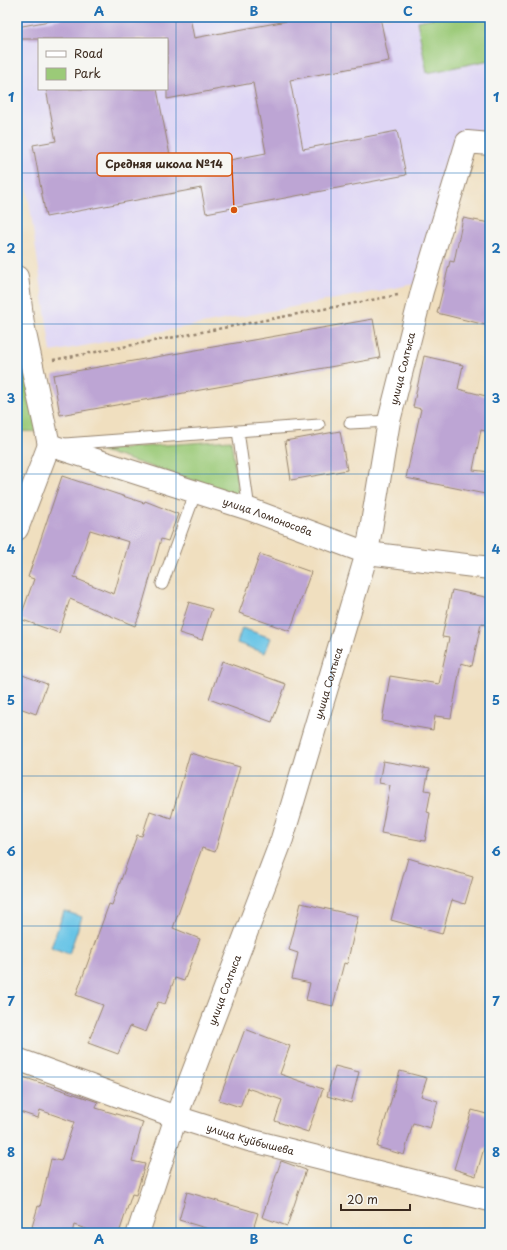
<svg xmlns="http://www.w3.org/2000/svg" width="507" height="1250" font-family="'Playpen Sans',sans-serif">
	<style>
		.built { fill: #ded5f5; fill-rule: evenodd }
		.green { fill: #9bca78; stroke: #6b7a4b }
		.water { fill: #68c4e6; stroke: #527782 }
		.building { fill: #bda5d4; fill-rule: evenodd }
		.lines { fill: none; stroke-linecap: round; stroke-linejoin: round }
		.lane-casing { stroke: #96846e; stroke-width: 13 }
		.street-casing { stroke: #96846e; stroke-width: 24 }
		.path { stroke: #96846e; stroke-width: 2.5; stroke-dasharray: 3 3; stroke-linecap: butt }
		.lane { stroke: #fff; stroke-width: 11 }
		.street { stroke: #fff; stroke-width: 22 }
		.grid { fill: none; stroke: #1f6fb2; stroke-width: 1; stroke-opacity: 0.55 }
		.labels { text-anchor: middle; stroke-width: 3.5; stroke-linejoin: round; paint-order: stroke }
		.street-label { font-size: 10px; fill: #3b2a1e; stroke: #f6f6f2 }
		.leader { fill: none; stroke: #d7540e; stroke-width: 1.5 }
		.callout-dot { fill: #d7540e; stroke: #f6f6f2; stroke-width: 1.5 }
		.callout { fill: #f6f6f2; stroke: #d7540e; stroke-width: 1.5 }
		.callout-label { font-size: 11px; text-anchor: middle; font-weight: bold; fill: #3b2a1e }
		.neatline { fill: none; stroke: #1f6fb2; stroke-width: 1.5 }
		.grid-label { font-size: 13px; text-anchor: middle; font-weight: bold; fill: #1f6fb2 }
	</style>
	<rect width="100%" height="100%" fill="#f6f6f2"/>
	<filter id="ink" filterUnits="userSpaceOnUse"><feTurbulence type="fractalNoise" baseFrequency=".025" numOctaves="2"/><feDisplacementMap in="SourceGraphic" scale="8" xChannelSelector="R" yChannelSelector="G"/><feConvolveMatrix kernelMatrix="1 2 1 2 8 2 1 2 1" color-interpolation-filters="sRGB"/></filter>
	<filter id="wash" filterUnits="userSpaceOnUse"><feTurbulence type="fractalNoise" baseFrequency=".012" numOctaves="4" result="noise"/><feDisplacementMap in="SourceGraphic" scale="16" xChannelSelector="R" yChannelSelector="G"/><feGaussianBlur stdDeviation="0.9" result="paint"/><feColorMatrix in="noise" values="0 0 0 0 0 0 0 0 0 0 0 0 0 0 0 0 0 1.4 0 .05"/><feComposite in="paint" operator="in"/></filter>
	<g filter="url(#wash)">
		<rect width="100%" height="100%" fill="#f0dfbf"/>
		<path class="built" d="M17,17H490V130L458,137L415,284L51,352L17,119ZM39,39H167V89H39Z"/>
		<path class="green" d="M439,17H490V60L427,73L417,21Z
			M17,324L46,432L17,431Z
			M231,440L239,495L99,450Z"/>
		<path class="water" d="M242,628L271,638L265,653L237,643Z
			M64,911L82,917L69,954L51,947Z"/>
		<g id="blocks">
			<path class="building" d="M71,17H190L194,38L309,17H380L389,61L290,80L303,149L397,131L406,175L206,213L201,188L46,217L33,145L56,141L46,89H157L173,171L266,153L253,83L167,99V39H17V27Z
				M463,218L490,223V326L437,313L450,261L454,262Z
				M373,319L380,358L60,415L53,375Z
				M424,356L463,365L458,389L490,397V432L481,430L473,470L490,472V495L406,478L421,409L413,407Z
				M340,431L347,470L291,480L285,441Z
				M62,476L144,503L145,501L178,514L168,541L161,539L142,606H143L135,626L70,599L59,633L20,619L34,579L28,577ZM90,530L129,542L114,594L77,579L78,578L74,577Z
				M260,554L311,572L290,631L239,613Z
				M452,590L490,598V626L481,624L472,666L461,663L451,718L435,716L433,730L382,721L390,676L439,684L449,638L442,637Z
				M189,602L212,609L202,640L179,633Z
				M222,661L286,684L272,722L209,699Z
				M17,673L47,684L36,714L17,707Z
				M190,753L240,767L215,852L202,848L173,928L200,939L184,981L175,978L165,1004L158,1002L146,1032L130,1026L118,1054L88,1043L103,1005L76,995L109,904L112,905L137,835L142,836L150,811L171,818Z
				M383,761L429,769L425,790L431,791L427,812L430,813L425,841L381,833L390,785L379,783Z
				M408,858L473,877L465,904L452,900L442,934L391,920Z
				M301,903L358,916L347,964L344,963L333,1006L306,1000L310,983L292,979L298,953L289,950Z
				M245,1029L290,1046L280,1074L323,1089L308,1132L275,1121L282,1100L247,1088L240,1107L219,1100Z
				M335,1066L359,1072L351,1103L327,1096Z
				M400,1071L427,1078L421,1096L438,1101L430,1128L413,1123L404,1155L377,1147Z
				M17,1075L98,1102L96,1108L143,1122L132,1161L145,1164L136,1195L132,1194L119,1233H98L74,1225L72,1233H53L32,1227L38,1206L40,1207L51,1159L61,1161L74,1122L40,1110L38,1118L17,1111Z
				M472,1110L490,1115V1150L484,1148L476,1176L454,1169Z
				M281,1161L306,1170L287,1226L262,1217Z
				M187,1192L258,1213L252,1233H222L179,1220Z"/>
		</g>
	</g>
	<g filter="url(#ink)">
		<use href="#blocks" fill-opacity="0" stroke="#96846e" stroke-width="1"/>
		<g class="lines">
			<g class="lane-casing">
				<path id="lane" d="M350,423L389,421
					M238,431L249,509
					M65,444L319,425
					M162,584L196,491"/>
			</g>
			<g class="street-casing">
				<g id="street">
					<path d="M17,277L23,324L49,445"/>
					<path id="s1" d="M49,445L249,509L367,553L490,568"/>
					<path d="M17,529L49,445"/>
					<path id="s2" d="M17,1059L176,1117L249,1140L490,1200"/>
					<path id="s3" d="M138,1233L176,1117L282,839L367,553L389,421L422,291L467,142L490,144"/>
				</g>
			</g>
			<path class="path" d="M53,360L398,295"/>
			<use href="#lane" class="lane"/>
			<use href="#street" class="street"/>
		</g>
	</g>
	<path class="grid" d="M176,17V1233M331,17V1233M17,173H490M17,324H490M17,474H490M17,625H490M17,776H490M17,926H490M17,1077H490"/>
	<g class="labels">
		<g class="street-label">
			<text dy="4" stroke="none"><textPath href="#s3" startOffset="906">улица Солтыса</textPath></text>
			<text dy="4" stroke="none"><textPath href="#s1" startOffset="230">улица Ломоносова</textPath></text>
			<text dy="4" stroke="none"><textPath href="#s3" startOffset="582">улица Солтыса</textPath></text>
			<text dy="4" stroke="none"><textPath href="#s3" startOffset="258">улица Солтыса</textPath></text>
			<text dy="4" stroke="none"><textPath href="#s2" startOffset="247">улица Куйбышева</textPath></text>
		</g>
	</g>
	<path class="leader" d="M234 210L232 165"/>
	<circle class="callout-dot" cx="234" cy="210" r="4"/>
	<rect class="callout" x="97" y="153" width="135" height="23" rx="4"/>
	<g class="callout-label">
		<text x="164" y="168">Средняя школа №14</text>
	</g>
	<rect width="507" height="1250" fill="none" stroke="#f6f6f2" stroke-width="44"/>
	<rect x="38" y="38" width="130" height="52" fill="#f6f6f2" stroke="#aba49d"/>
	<rect x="46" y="51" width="20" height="6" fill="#ffffff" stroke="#aba49d"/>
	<text x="74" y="58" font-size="12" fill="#3b2a1e">Road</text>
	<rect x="46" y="68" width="20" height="12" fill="#9bca78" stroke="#aba49d"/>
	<text x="74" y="78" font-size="12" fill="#3b2a1e">Park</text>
	<path d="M341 1204v6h69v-6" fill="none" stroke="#3b2a1e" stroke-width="2"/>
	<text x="347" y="1204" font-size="12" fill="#3b2a1e" stroke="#f6f6f2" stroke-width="3" paint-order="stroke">20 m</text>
	<rect x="22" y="22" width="463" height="1206" class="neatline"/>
	<g class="grid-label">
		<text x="99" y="16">A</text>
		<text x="254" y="16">B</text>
		<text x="408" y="16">C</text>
		<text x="11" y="102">1</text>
		<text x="496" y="102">1</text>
		<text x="11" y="253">2</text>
		<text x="496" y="253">2</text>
		<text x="11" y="403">3</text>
		<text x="496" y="403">3</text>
		<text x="11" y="554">4</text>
		<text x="496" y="554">4</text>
		<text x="11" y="705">5</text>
		<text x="496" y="705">5</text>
		<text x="11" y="856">6</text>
		<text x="496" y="856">6</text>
		<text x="11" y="1006">7</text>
		<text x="496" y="1006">7</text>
		<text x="11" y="1157">8</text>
		<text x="496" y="1157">8</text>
		<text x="99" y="1244">A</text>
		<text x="254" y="1244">B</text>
		<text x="408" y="1244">C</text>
	</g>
</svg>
